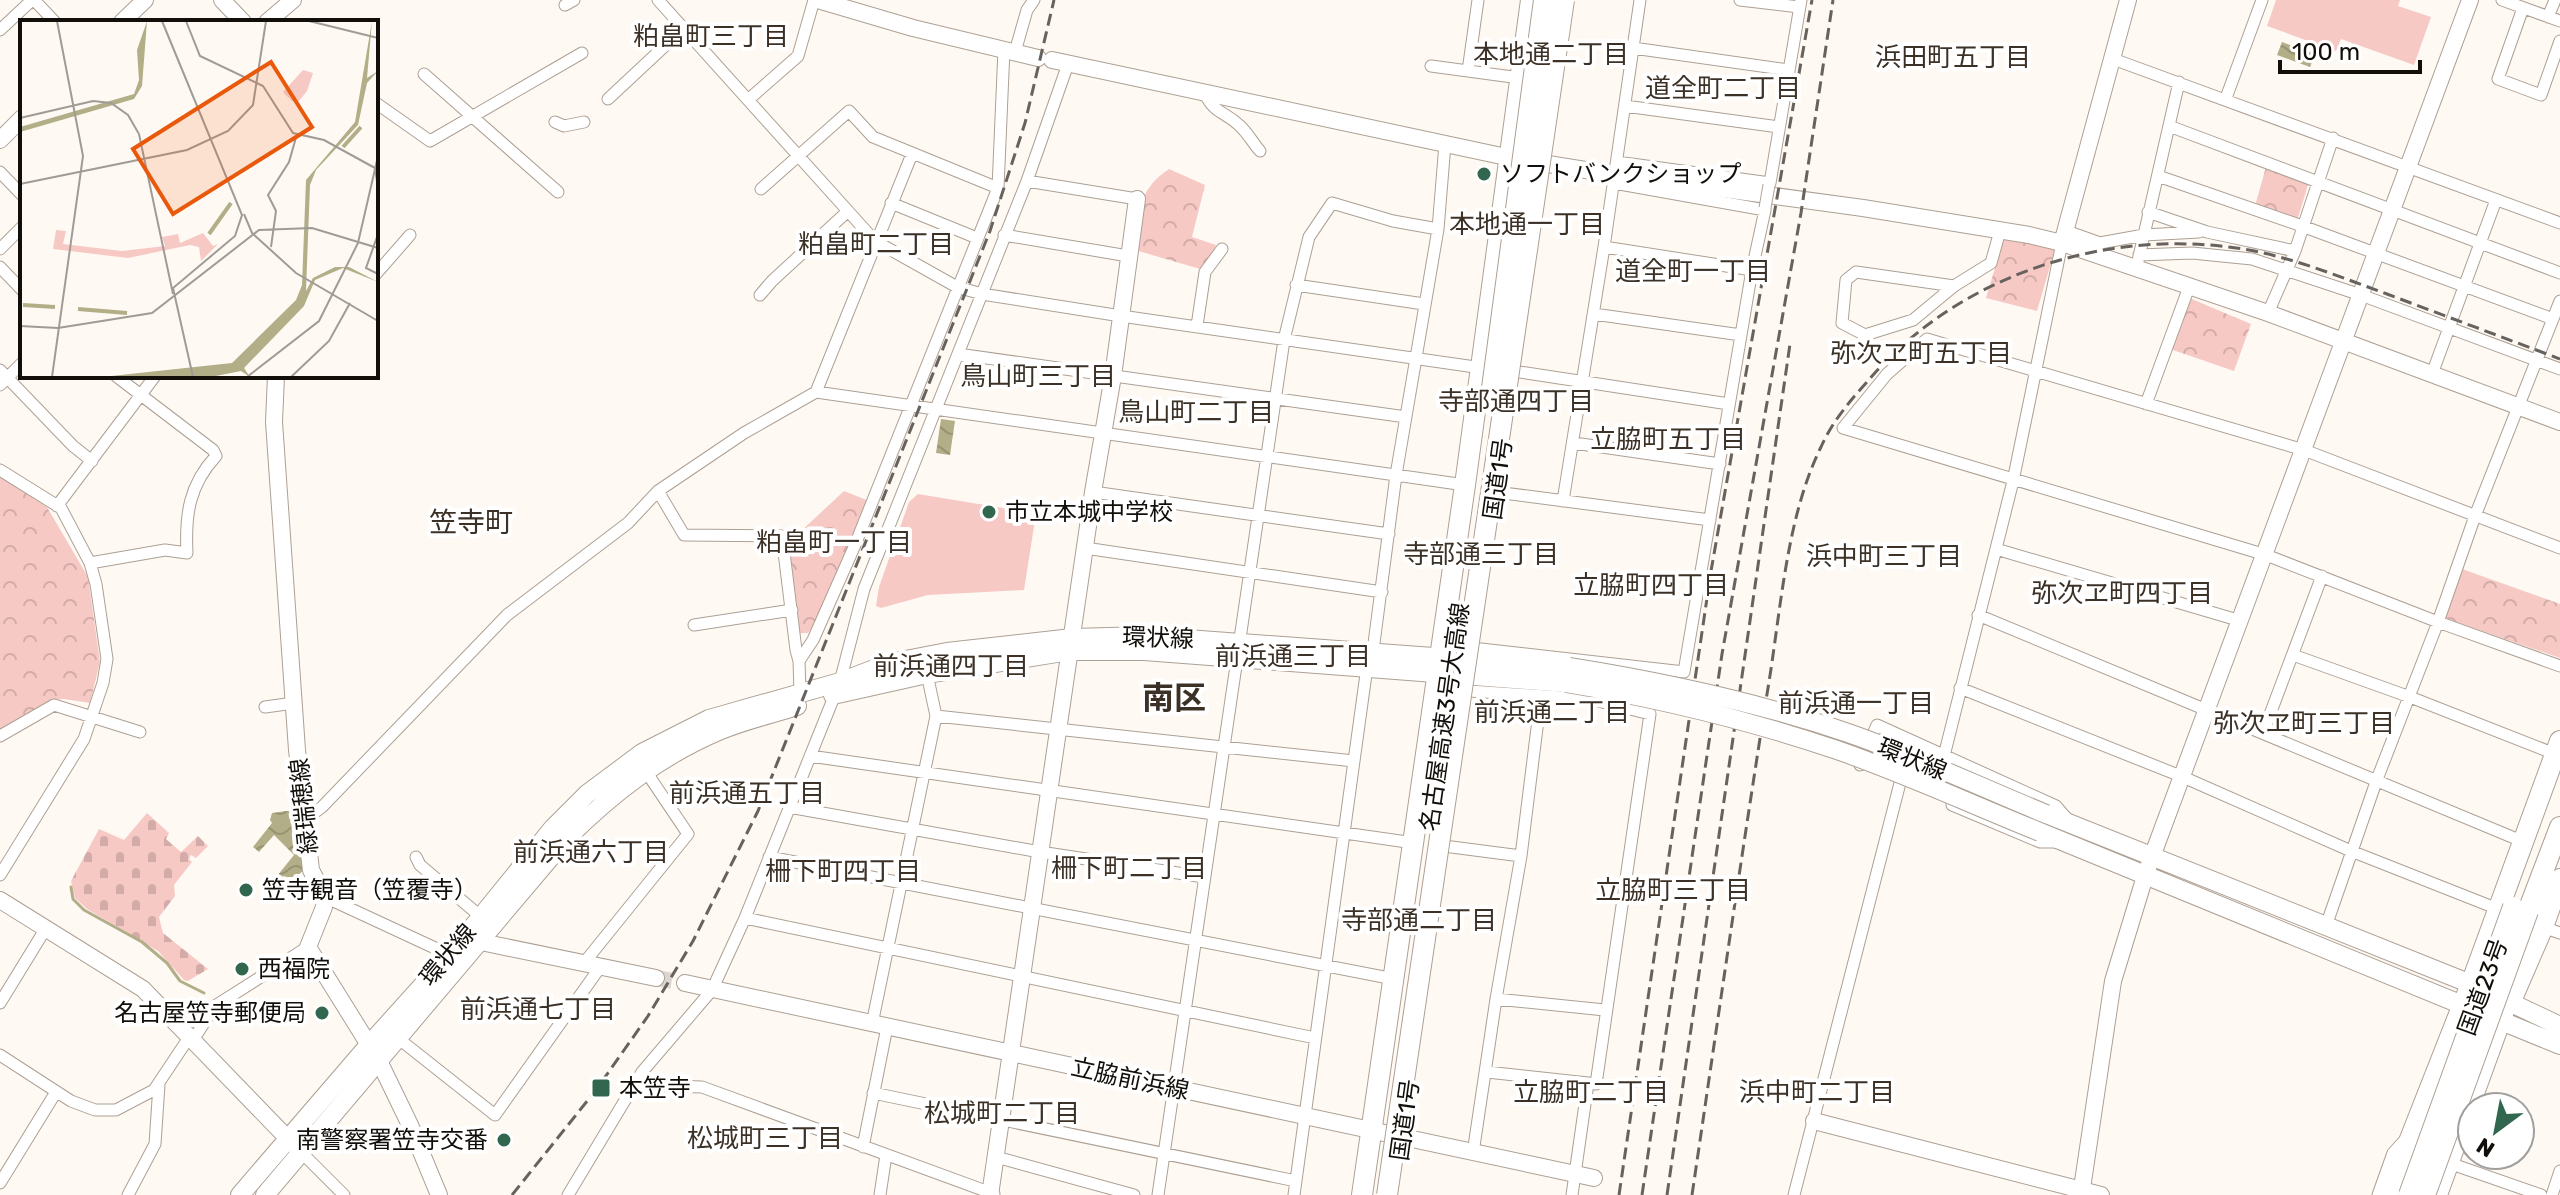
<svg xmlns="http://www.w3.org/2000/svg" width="2560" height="1195" font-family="Rubik,'Noto Sans JP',sans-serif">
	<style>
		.green { fill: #f7c9c5 }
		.cemetery { fill: url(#cemetery-stones) }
		.park { fill: url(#park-crowns) }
		.water { fill: url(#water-waves) }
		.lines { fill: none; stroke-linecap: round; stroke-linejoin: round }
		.stream { stroke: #b2ae87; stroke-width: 3 }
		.secondary-tunnel { stroke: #dbd6d1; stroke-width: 16; stroke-dasharray: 16 8; stroke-linecap: butt }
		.street-casing { stroke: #ada094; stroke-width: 13 }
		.secondary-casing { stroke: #ada094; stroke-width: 18 }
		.primary-casing { stroke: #ada094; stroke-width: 20 }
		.highway-casing { stroke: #ada094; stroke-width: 22 }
		.street { stroke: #fff; stroke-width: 11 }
		.secondary { stroke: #fff; stroke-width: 16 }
		.primary { stroke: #fff; stroke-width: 18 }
		.highway { stroke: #fff; stroke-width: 20 }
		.rail { stroke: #67625d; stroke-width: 3; stroke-dasharray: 12 6; stroke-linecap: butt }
		.street-bridge-casing { stroke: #ada094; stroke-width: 13; stroke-linecap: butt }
		.primary-bridge-casing { stroke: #ada094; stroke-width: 20; stroke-linecap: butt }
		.highway-bridge-casing { stroke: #ada094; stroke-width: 22; stroke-linecap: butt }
		.street-bridge { stroke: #fff; stroke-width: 11 }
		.primary-bridge { stroke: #fff; stroke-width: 18 }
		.highway-bridge { stroke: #fff; stroke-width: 20 }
		.poi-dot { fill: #31674e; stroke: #fff; stroke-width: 3 }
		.labels { text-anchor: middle; stroke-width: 8; stroke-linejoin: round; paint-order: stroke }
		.poi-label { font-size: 24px; fill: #120e09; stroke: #fff; text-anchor: start }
		.street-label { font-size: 24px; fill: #120e09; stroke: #fff }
		.neighbourhood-label { font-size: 26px; fill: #3c3127; stroke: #fff }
		.quarter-label { font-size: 28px; fill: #3c3127; stroke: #fff }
		.district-label { font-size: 32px; font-weight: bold; fill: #3c3127; stroke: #fff }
		.inset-river { fill: none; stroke: #b2ae87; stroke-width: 4 }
		.inset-road { fill: none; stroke: #a09b96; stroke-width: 2 }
		.view { fill: #e8590c; fill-opacity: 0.15; stroke: #e8590c; stroke-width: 4 }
		.inset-edge { fill: none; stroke: #120e09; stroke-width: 4 }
	</style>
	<defs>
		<pattern id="cemetery-stones" width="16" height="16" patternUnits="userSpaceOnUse" patternTransform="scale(2)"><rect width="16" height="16" fill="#f7c9c5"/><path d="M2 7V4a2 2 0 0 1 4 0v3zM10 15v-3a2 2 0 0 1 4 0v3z" fill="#d3aba8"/></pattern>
		<pattern id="park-crowns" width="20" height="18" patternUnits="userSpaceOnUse" patternTransform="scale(2)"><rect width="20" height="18" fill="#f7c9c5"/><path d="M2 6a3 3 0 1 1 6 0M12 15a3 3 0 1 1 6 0" fill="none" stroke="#d3aba8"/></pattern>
		<pattern id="water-waves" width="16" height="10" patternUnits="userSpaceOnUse" patternTransform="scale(2)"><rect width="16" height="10" fill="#b2ae87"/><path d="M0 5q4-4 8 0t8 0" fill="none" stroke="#989473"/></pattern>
	</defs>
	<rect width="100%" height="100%" fill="#fff9f4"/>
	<path class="green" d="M2276,0H2400L2398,6L2431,17L2414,65L2341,39L2336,51L2267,26Z
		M918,494L1015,510L1014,517L1035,520L1024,590L928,595L881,608L876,606L879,587L909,502Z"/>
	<path class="cemetery" d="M147,813L169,833L166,839L181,852L198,836L208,846L196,858L191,855L189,859L192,862L174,885L175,896L159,917L163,933L208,969L188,981L184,980L158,951L87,909L75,898L71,881L99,829L124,840Z"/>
	<path class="park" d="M2266,167L2308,185L2297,221L2255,206Z
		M1169,169L1205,185L1192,237L1216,245L1207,271L1135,250C1141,213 1135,192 1169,169Z
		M2004,238L2056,246L2037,311L1986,298Z
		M2187,297L2251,324L2234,371L2170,349Z
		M0,477L47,507L88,577L100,662L90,703L64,699L52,700L0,731Z
		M844,491L869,501L814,625L808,633H798L787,544Z
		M2462,569L2560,604V658L2444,618Z"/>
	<path class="water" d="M2282,42L2315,54L2310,67L2277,55Z
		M941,419L955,421L950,455L936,453Z
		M286,811L302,812V825L297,831L303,838V871L285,885L277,876L294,855L274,835L259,852L253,847L272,823L270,820L272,813Z"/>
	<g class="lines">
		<path class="stream" d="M71,887L73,899L84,910L142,942L167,963L180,981L204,993"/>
		<path class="secondary-tunnel" d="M656,978L685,983"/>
		<g class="street-casing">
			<path id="street" d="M34,0L55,22
				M658,0L875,241L957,287L982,294L1121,316L1482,368
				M1478,0L1468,71L1520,78
				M1740,0L1799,7
				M2502,0L2560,21
				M565,5L574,0
				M2523,8L2498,79L2541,95L2560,41
				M2548,17L2555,0
				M0,30L32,0
				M1633,48L1789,70
				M1015,52L1027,10L1034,0
				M2113,59L2560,223
				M1431,66L1468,71
				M424,74L558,192
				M1205,94C1215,114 1224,111 1239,125C1247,132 1253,143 1260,151
				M2226,98L2262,0
				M608,99L685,27
				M748,100L798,56L814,0
				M376,103L430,141L582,53
				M1625,106L1779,127
				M555,122L564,126L584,122
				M2169,126L2560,273
				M1617,162L1770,183L1801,0
				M0,172L22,195
				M2158,176L2302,226L2553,319
				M1027,181L1137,199
				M761,189L849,111L873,137L998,188
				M891,203L977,238
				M2148,212L2207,232L2295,251
				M2066,231L2100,243L2144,235L2199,232
				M1004,235L1128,256
				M1604,247L1752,270
				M0,249L22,227
				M2139,255L2192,253L2252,259L2361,295L2560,369
				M2138,261L2179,82
				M0,267L22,290
				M376,274L410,235
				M1296,285L1424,304
				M1954,286L1913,320L1865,335L1842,323L1846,280L1856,272L1954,286L1991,263L2000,231
				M760,295L772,281L848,211
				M2268,313L2295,251L2333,138
				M1594,314L1741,335
				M1197,326L1205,272L1222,249
				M958,354L1406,417
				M0,370L73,446L92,461
				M1513,371L1729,404
				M2432,374L2496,200
				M0,385L22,363
				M816,392L912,154
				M2146,404L2189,287
				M1574,443L1720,464
				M0,470L61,508L90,563L96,584L107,659L103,683L84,739L0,875
				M658,491L684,535L782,536L796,650L799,661L800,693
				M1093,492L1389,534
				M1496,492L1710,520
				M1563,501L1604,247L1640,0
				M57,506L155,376
				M1085,548L1382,592
				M2560,548L2304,450L1927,339L1887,374L1843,428L2266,555L2438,622L2560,666
				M1996,549L2241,621
				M90,563L165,550L187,553C185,515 189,485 216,456L213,450L116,376
				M1978,615L2524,842
				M694,625L792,610
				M1472,648L1684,672L1752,270L1765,210L1614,183
				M1373,651L1396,475L1438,229L1445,144
				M2293,655L2410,697L2555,754
				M799,661L813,640L855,545L998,188L1004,49
				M1960,688L2183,777L2351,851L2498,909
				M1469,691L1590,699L1650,714L1596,1084L1588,1083L1572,1195
				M265,707L294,703
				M936,716L1354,761
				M2263,733L2322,576
				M0,736L54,705L140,732
				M810,756L1414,843
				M1944,756L2013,481L2062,243
				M1860,765L1877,725L2056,806L2069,821
				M1952,805L2040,842H2055
				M789,807L1040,852L1204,877
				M307,818L322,807L507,615L628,523L658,491L744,433L816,392L1465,485
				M1444,846L1521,856
				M416,857L420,865L480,916
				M769,857L1394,979
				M325,897L450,955
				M745,918L1315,1038
				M2326,926L2376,782L2438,622L2475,516L2560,301
				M2543,927L2560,933
				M584,963L688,834L645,770
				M1496,999L1605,1010
				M0,1003L46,928
				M872,1024L936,716L927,674
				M399,1039L495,1115L601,966
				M193,1040L215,1006L308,947
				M0,1055L71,1101L95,1110H116L154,1090L190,1036
				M1487,1072L1588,1083
				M634,1085L702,1087L994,1194
				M873,1093L1296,1181
				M863,1147L887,1027
				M302,1153L344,1195
				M1473,1153L1496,999L1521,856L1541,696
				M996,1157L1134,1195
				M2449,1163L2541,1195
				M0,1183L56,1092
				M128,1195L155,1144L159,1085
				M568,1195L642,1072L712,990L745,918L840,682L864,589L1027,181L1068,64
				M880,1195L886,1155
				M1158,1195L1284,340L1309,237L1332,203L1393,221L1438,229
				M1294,1195L1367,667
				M1794,1195L1900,783
				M2378,1195L2393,1153L2403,1142
				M2552,1195L2560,1171"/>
		</g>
		<g class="secondary-casing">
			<path id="secondary" d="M222,0L243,22
				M818,0L913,28L1038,58
				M122,22L145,0
				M267,22L293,0
				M1052,60L1511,158L1598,172L1863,208L2029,235L2062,243L2268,313L2560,422
				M0,140L22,118
				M2062,243L2128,0
				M276,376L274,422L297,750L311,870L325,897L324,907L308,947L379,1061L410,1125L439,1195
				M0,900L143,989L295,1146
				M470,937L481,942L656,978
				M685,983L1594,1178
				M1814,1121L2101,1195
				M990,1195L1093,492L1113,376L1137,199
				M2081,1195L2113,981L2146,873L2470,0
				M2439,1195L2506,1011"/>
		</g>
		<g class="primary-casing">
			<path id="primary" d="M833,695L927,674L1069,651H1144L1566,683
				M2046,814L2471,984L2560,1026
				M2040,832L2560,1045
				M240,1195L368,1046L450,955L553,828L587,794L642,753L709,719L840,682L890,663L947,652L1072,638L1146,636L1569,667
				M265,1195L566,839C612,793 661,755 721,730C745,720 772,714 797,706"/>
		</g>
		<g class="highway-casing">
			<path id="highway" d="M2528,911L2560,827
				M2510,1003L2543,927L2560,879
				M1362,1195L1465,485L1531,0
				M2388,1195L2471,984L2560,741"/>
		</g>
		<use href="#street" class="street"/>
		<use href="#secondary" class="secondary"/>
		<use href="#primary" class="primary"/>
		<use href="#highway" class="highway"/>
		<path class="rail" d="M512,1195L596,1090L648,1016L693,941L758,811L990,231L1025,123L1054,0
			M1619,1195L1711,571L1812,0
			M1642,1195L1722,654L1801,213L1833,0
			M1667,1195L1790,344
			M1692,1195C1717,1026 1741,857 1768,688C1781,610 1786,518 1821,447C1832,422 1849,402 1867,382C1957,275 2106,227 2243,249C2292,257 2340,277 2387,294C2445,316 2502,337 2560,359"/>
		<g class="street-bridge-casing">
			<path id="street-bridge" d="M1765,208L1769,185"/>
		</g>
		<g class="primary-bridge-casing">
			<path id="primary-bridge" d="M1569,667C1663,682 1757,702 1848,733C1915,756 1980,787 2046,814
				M1566,683C1658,698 1748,720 1837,750C1906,774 1973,805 2040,832"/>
		</g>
		<g class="highway-bridge-casing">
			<path id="highway-bridge" d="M1492,388L1544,0
				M1387,1195L1564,0
				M2409,1195L2513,907
				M2425,1195L2528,911"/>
		</g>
		<use href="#street-bridge" class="street-bridge"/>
		<use href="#primary-bridge" class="primary-bridge"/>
		<use href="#highway-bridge" class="highway-bridge"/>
	</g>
	<g class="poi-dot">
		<circle cx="1484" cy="174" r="8"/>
		<circle cx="989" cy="512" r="8"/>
		<circle cx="246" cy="890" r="8"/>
		<circle cx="242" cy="969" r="8"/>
		<circle cx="322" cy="1013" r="8"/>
		<rect x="591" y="1078" width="20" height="20" rx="4"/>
		<circle cx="504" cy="1140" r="8"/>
	</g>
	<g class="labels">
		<g class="poi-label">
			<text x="1500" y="182">ソフトバンクショップ</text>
			<text x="1005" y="520">市立本城中学校</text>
			<text x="262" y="898">笠寺観音（笠覆寺）</text>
			<text x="258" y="977">西福院</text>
			<text x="306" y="1021" text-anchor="end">名古屋笠寺郵便局</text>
			<text x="619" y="1096">本笠寺</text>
			<text x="488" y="1148" text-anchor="end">南警察署笠寺交番</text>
		</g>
		<g class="street-label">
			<text transform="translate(1498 479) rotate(-82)" y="8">国道1号</text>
			<text transform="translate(1158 638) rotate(2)" y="8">環状線</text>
			<text transform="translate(1445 717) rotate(-82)" y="8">名古屋高速3号大高線</text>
			<text transform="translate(1912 759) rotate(22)" y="8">環状線</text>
			<text transform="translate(304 806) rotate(-96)" y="8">緑瑞穂線</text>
			<text transform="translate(448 955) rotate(-50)" y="8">環状線</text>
			<text transform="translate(2483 987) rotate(-70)" y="8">国道23号</text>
			<text transform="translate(1130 1079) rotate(12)" y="8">立脇前浜線</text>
			<text transform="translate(1405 1120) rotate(-82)" y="8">国道1号</text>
		</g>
		<g class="neighbourhood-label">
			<text x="711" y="45">粕畠町三丁目</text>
			<text x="1551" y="63">本地通二丁目</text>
			<text x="1953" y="66">浜田町五丁目</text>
			<text x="1723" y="97">道全町二丁目</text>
			<text x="1527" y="233">本地通一丁目</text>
			<text x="876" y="253">粕畠町二丁目</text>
			<text x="1693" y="280">道全町一丁目</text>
			<text x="1921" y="362">弥次ヱ町五丁目</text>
			<text x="1038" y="385">鳥山町三丁目</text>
			<text x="1516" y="410">寺部通四丁目</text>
			<text x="1196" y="421">鳥山町二丁目</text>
			<text x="1668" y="448">立脇町五丁目</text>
			<text x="834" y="551">粕畠町一丁目</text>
			<text x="1481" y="563">寺部通三丁目</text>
			<text x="1884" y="565">浜中町三丁目</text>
			<text x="1651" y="594">立脇町四丁目</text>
			<text x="2122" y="602">弥次ヱ町四丁目</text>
			<text x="1293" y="665">前浜通三丁目</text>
			<text x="951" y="675">前浜通四丁目</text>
			<text x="1856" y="712">前浜通一丁目</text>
			<text x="1552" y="721">前浜通二丁目</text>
			<text x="2304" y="732">弥次ヱ町三丁目</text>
			<text x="747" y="802">前浜通五丁目</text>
			<text x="591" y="861">前浜通六丁目</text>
			<text x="1129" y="877">柵下町二丁目</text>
			<text x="843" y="880">柵下町四丁目</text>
			<text x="1673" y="899">立脇町三丁目</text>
			<text x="1419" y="929">寺部通二丁目</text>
			<text x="538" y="1018">前浜通七丁目</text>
			<text x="1591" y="1101">立脇町二丁目</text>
			<text x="1817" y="1101">浜中町二丁目</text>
			<text x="1002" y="1122">松城町二丁目</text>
			<text x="765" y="1147">松城町三丁目</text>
		</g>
		<g class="quarter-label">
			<text x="471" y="532">笠寺町</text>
		</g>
		<g class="district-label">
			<text x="1174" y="709">南区</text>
		</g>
	</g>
	<g transform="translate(20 20)">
		<rect width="358" height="358" fill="#fff9f4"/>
		<path d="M283,50L293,53L287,71L279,81H272L263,72ZM36,210L46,211L43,224L102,231L145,226L142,217L158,214L160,223L183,213L193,226L198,224L181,241L179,227L170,225L108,238L33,229Z" fill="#f7c9c5"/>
		<path d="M127,1L122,66L114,79L0,112V107L114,74L119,60L117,30ZM352,1L347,58L358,51L347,63L338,105L296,150L290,165L286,271L293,258L315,247H329L358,262L323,248L295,260L284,286L224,348L230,357L221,351L191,357H82L212,343L276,280L282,265L286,160L335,102Z" fill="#b2ae87"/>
		<path class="inset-river" d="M323,127L341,107M189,214L211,183M3,285L35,287M58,289L107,293"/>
		<path class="inset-road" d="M142,1L222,195L215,216L153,268L173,357M166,1L180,36L243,66L273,113L304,120L355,148L358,168M289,1L358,18M0,98L73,81L91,83L108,95L119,114L153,274M0,164L167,130L208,111L233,85L246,1M358,177V205M224,194L232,213L276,253L358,301M358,214L346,248L358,254M251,227L256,191L248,175L269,142L277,114M0,306L38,308L132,293L239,210L292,208L358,228M32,357L63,136L37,1M227,357L299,301L338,223L358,136M271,357L309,321L330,283"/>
		<path class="view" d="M251,42L292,107L153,194L113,129Z"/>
		<rect width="358" height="358" class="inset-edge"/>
	</g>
	<g transform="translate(2496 1131) rotate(212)"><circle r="38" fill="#ffffff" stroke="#a09f9d" stroke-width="2"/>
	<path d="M0-6L14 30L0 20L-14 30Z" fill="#31674e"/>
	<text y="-12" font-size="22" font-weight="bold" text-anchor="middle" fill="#120e09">N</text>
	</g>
	<path d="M2280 60v12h140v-12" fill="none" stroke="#120e09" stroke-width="4"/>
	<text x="2292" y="60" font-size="24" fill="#120e09" stroke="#ffffff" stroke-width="6" paint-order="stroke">100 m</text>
</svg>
